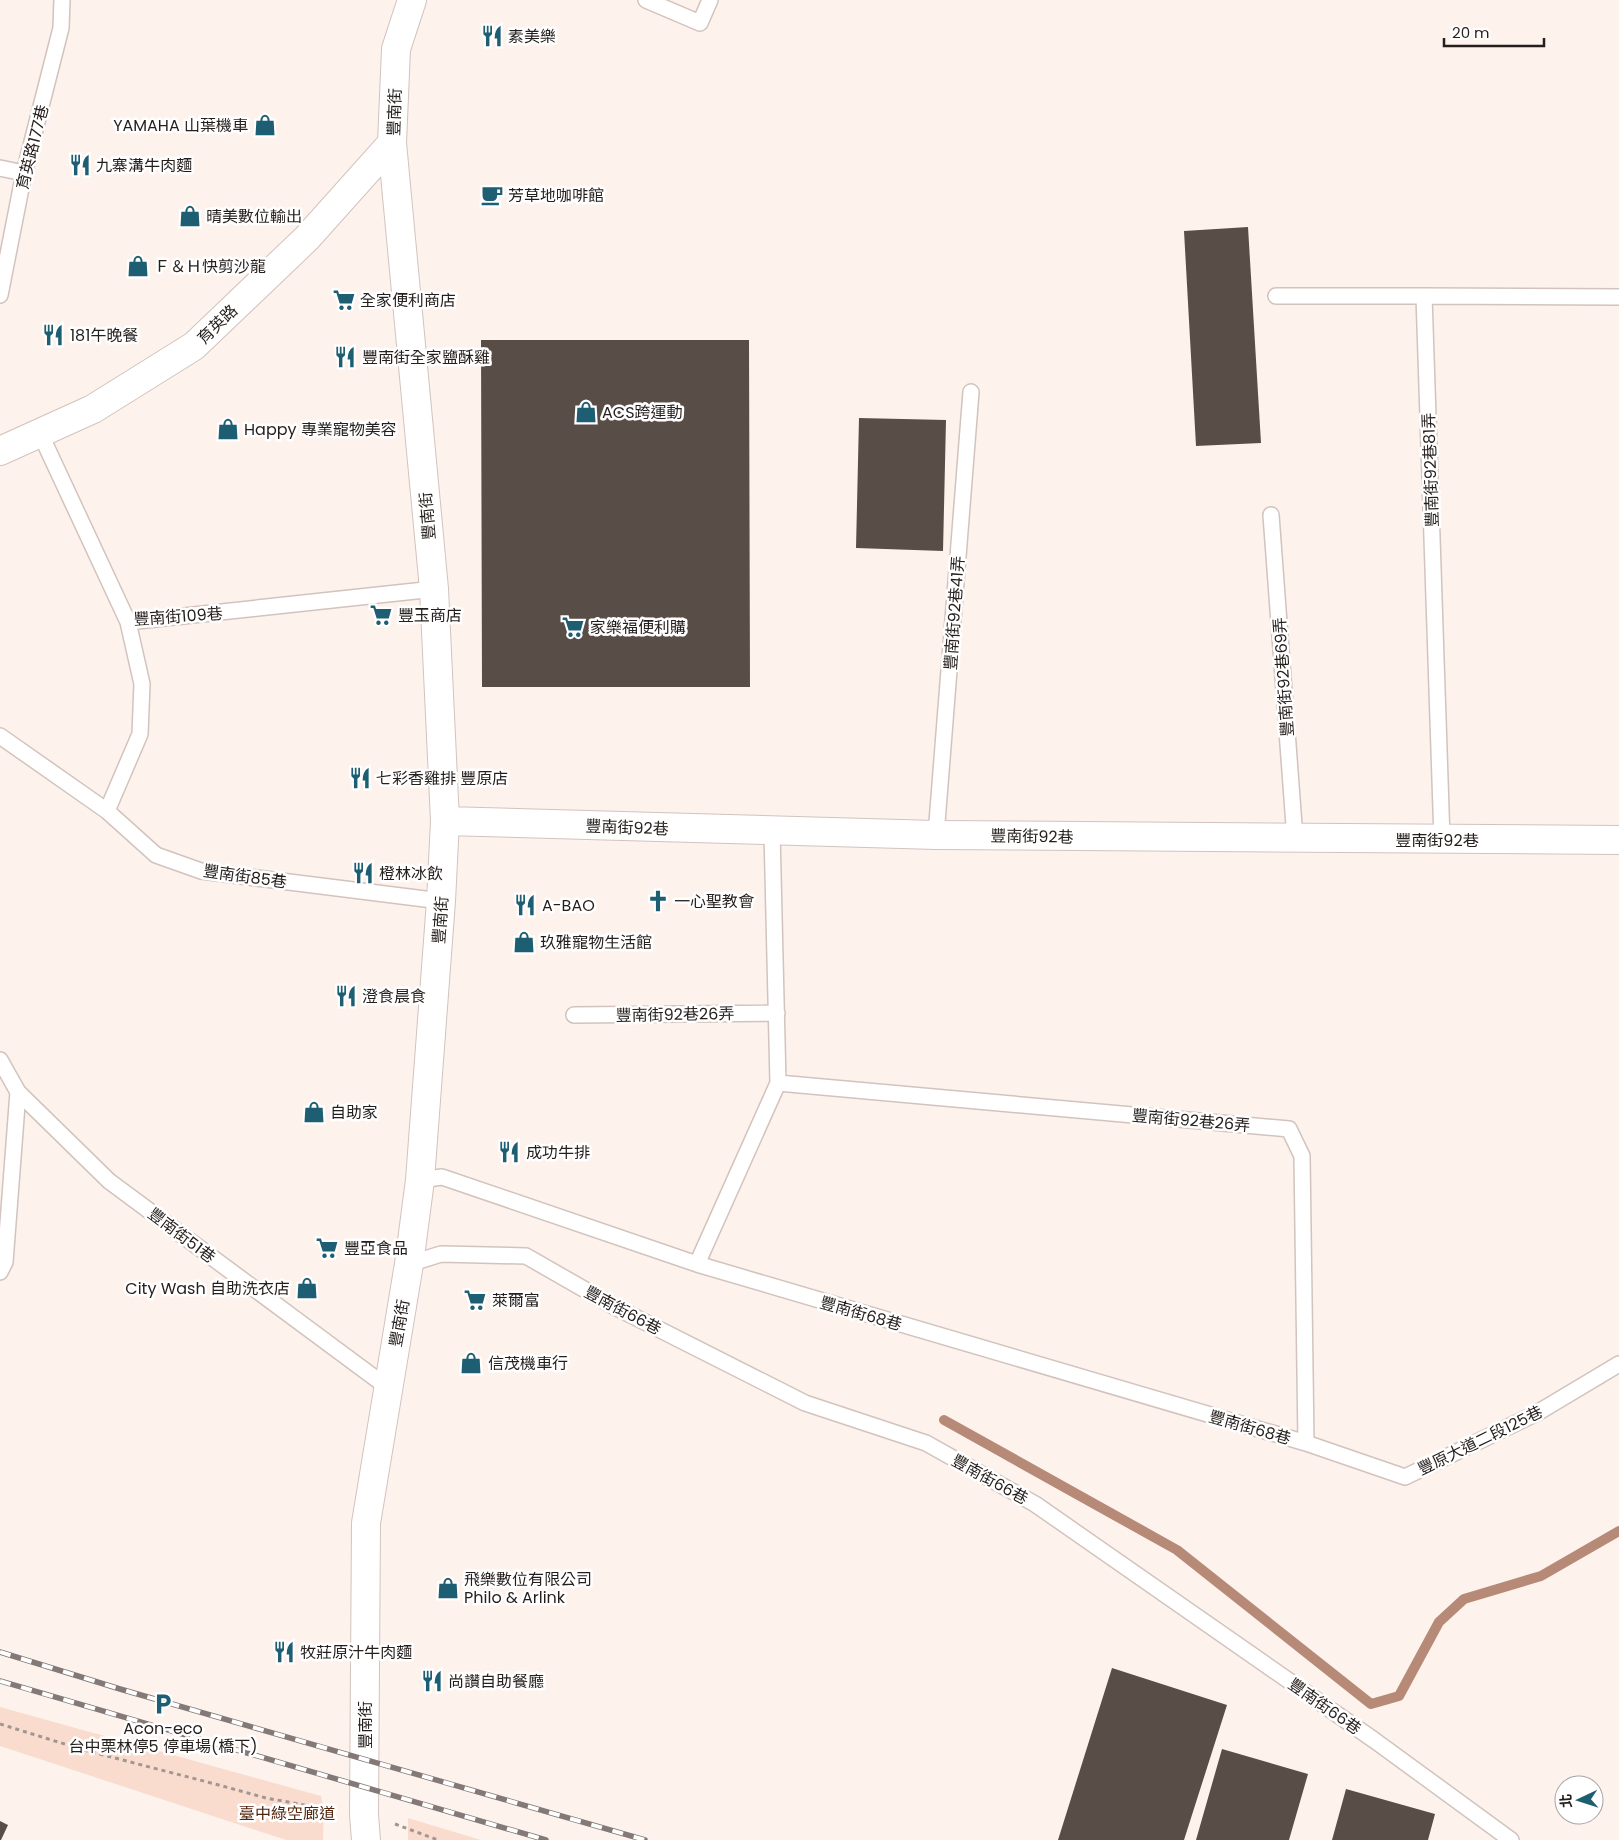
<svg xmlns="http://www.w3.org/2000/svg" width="1619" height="1840" font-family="Poppins,'Noto Sans TC',sans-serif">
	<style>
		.green { fill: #fadccf }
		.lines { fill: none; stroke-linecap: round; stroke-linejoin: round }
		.stream { stroke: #b68a77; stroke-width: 10 }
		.building { fill: #594d48 }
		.lane-casing { stroke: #d2c3bd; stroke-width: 18 }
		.street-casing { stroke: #d2c3bd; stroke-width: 30 }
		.path { stroke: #a09692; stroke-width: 3; stroke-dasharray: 4 4; stroke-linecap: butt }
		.lane { stroke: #fff; stroke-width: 15 }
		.street { stroke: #fff; stroke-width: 28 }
		.rail-casing { stroke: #837a77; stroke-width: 5.5 }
		.rail { stroke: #fff; stroke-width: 4; stroke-dasharray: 11; stroke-linecap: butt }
		.labels { text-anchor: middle; stroke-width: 5; stroke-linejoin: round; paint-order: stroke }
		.poi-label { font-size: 16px; fill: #241e1c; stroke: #fff; text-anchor: start }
		.street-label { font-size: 16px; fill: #241e1c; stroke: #fff }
		.park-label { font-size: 16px; fill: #53240d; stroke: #fff }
	</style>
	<rect width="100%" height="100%" fill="#fef2ed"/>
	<path class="green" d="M0,1707L321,1796L324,1809L323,1840H286L0,1746Z
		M408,1818L481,1840H408Z"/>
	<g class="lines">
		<path class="stream" d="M944,1420L1177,1550L1371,1704L1399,1696L1439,1622L1464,1599L1541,1576L1619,1531"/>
	</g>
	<path class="building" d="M1248,227L1261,443L1196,446L1184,231Z
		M481,340H749L750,687H482Z
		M859,418L946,420L943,551L856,548Z
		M1112,1668L1227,1705L1184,1840H1058Z
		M1222,1749L1308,1774L1289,1840H1196Z
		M1346,1789L1435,1814L1428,1840H1332Z
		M0,1821L8,1825L1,1840H0Z"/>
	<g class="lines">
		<g class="lane-casing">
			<path id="lane" d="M646,0L700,23L710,0
				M0,168L24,173
				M0,295L24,173L61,28L62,0
				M1276,296H1424
				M40,433L128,622L434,589
				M1271,515L1295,839
				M0,736L107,811L156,855L201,871L441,901
				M107,811L140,734L142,684L128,622
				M936,835L971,392
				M1442,840L1424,296L1619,297
				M574,1015L777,1013
				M0,1060L18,1092L109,1181L387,1387
				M778,1083L1289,1129L1302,1156L1306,1443
				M420,1180L442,1177L697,1264L1306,1443L1405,1477L1537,1413L1619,1364
				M409,1264L441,1254L526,1256L615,1307L805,1403L926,1443L1035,1504L1374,1740L1511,1840
				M697,1264L778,1083L772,832
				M0,1272L5,1262L18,1092"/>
		</g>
		<g class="street-casing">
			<path id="street" d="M0,451L93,409L194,346L307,238L392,143
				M445,821L936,835L1619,840
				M366,1840L364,1815L366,1523L409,1264L420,1180L441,901L445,821L434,589L392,143L396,49L412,0"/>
		</g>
		<path class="path" d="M0,1724L84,1750L215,1784L266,1798L332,1810
			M395,1824L438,1840"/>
		<use href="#lane" class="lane"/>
		<use href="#street" class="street"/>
		<g class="rail-casing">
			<path id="rail" d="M0,1652L120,1689L645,1840
				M0,1681L546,1840"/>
		</g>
		<use href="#rail" class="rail"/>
	</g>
	<defs>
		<g id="restaurant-bare" transform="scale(1.725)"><path d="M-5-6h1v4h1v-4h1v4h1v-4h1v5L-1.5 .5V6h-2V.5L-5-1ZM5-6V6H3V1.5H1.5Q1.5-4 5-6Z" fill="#1d5e73" stroke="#fff" stroke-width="2.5" paint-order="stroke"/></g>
		<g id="shop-bare" transform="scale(1.725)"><path d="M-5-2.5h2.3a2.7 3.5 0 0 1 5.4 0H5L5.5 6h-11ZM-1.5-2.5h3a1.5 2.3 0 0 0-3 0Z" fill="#1d5e73" stroke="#fff" stroke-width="2.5" paint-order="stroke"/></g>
		<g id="cafe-bare" transform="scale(1.725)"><path d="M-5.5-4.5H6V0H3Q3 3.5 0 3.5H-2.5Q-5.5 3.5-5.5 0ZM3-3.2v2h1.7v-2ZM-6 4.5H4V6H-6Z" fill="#1d5e73" stroke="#fff" stroke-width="2.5" paint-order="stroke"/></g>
		<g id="supermarket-bare" transform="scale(1.725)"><path d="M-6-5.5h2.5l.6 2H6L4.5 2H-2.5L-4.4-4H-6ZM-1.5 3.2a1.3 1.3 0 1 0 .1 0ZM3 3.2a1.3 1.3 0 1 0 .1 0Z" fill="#1d5e73" stroke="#fff" stroke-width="2.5" paint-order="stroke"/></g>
		<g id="church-bare" transform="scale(1.725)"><path d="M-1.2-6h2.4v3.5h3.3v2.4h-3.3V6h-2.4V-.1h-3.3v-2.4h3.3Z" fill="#1d5e73" stroke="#fff" stroke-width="2.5" paint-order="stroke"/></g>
		<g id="parking-bare" transform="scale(1.725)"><path d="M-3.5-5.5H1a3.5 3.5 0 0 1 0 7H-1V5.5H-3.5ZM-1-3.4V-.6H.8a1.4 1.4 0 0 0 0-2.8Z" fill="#1d5e73" stroke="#fff" stroke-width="2.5" paint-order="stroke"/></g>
	</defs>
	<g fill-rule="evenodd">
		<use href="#restaurant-bare" x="492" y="36"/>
		<use href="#shop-bare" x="265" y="125"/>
		<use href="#restaurant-bare" x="80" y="165"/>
		<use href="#cafe-bare" x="492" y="195"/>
		<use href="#shop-bare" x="190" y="216"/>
		<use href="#shop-bare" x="138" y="266"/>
		<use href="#supermarket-bare" x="344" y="300"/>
		<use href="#restaurant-bare" x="53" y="335"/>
		<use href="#restaurant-bare" x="345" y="357"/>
		<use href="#shop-bare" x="586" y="412"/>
		<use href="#shop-bare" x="228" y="429"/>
		<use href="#supermarket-bare" x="381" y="615"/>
		<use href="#supermarket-bare" x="573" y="627"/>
		<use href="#restaurant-bare" x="360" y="778"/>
		<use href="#restaurant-bare" x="363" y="873"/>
		<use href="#church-bare" x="658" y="901"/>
		<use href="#restaurant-bare" x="525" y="905"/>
		<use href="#shop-bare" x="524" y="942"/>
		<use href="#restaurant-bare" x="346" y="996"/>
		<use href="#shop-bare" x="314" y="1112"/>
		<use href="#restaurant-bare" x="509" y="1152"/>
		<use href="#supermarket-bare" x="327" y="1248"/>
		<use href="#shop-bare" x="307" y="1288"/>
		<use href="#supermarket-bare" x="475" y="1300"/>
		<use href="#shop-bare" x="471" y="1363"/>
		<use href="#shop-bare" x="448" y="1588"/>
		<use href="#restaurant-bare" x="284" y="1652"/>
		<use href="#restaurant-bare" x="432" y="1681"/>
		<use href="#parking-bare" x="163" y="1704"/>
	</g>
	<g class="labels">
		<g class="poi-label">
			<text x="508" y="42">素美樂</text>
			<text x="248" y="131" text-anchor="end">YAMAHA 山葉機車</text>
			<text x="96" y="171">九寨溝牛肉麵</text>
			<text x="508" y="201">芳草地咖啡館</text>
			<text x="206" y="222">晴美數位輸出</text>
			<text x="154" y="272">Ｆ＆Ｈ快剪沙龍</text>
			<text x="360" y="306">全家便利商店</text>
			<text x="70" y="341">181午晚餐</text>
			<text x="362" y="363">豐南街全家鹽酥雞</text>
			<text x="602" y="418">ACS跨運動</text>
			<text x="244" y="435">Happy 專業寵物美容</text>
			<text x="398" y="621">豐玉商店</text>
			<text x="590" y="633">家樂福便利購</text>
			<text x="376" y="784">七彩香雞排 豐原店</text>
			<text x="379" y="879">橙林冰飲</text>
			<text x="674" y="907">一心聖教會</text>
			<text x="542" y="911">A-BAO</text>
			<text x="540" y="948">玖雅寵物生活館</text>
			<text x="362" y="1002">澄食晨食</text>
			<text x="330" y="1118">自助家</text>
			<text x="526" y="1158">成功牛排</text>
			<text x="344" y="1254">豐亞食品</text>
			<text x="290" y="1294" text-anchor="end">City Wash 自助洗衣店</text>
			<text x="492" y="1306">萊爾富</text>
			<text x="488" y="1369">信茂機車行</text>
			<text x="464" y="1585">飛樂數位有限公司<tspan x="464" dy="18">Philo &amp; Arlink</tspan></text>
			<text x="300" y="1658">牧莊原汁牛肉麵</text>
			<text x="448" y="1687">尚讚自助餐廳</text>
			<text x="163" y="1734" text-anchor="middle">Acon-eco<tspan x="163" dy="18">台中栗林停5 停車場(橋下)</tspan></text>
		</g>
		<g class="street-label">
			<text transform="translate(394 112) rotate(-88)" y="6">豐南街</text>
			<text transform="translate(32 147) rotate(-76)" y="6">育英路177巷</text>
			<text transform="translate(217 324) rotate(-44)" y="6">育英路</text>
			<text transform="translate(1430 470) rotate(-92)" y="6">豐南街92巷81弄</text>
			<text transform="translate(427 516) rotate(-95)" y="6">豐南街</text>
			<text transform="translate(954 613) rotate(-86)" y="6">豐南街92巷41弄</text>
			<text transform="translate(178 616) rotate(-4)" y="6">豐南街109巷</text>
			<text transform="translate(1283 677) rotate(-94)" y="6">豐南街92巷69弄</text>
			<text transform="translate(627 827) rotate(2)" y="6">豐南街92巷</text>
			<text transform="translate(1032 836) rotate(1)" y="6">豐南街92巷</text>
			<text x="1437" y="846">豐南街92巷</text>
			<text transform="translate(245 876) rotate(8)" y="6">豐南街85巷</text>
			<text transform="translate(440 920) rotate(-86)" y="6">豐南街</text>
			<text transform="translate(675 1014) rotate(-1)" y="6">豐南街92巷26弄</text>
			<text transform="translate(1191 1120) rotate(5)" y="6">豐南街92巷26弄</text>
			<text transform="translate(182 1235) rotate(37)" y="6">豐南街51巷</text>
			<text transform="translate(623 1310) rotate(28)" y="6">豐南街66巷</text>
			<text transform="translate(861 1313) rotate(16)" y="6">豐南街68巷</text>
			<text transform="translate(399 1323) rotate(-80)" y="6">豐南街</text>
			<text transform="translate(1250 1427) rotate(16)" y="6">豐南街68巷</text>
			<text transform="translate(1480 1440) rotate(-26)" y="6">豐原大道二段125巷</text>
			<text transform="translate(990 1479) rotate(29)" y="6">豐南街66巷</text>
			<text transform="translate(1325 1706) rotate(35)" y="6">豐南街66巷</text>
			<text transform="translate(365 1725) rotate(-90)" y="6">豐南街</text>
		</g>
		<g class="park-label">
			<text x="287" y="1819">臺中綠空廊道</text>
		</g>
	</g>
	<g transform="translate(1579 1800) rotate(266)"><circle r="24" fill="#ffffff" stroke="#a7a5a4"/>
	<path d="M0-4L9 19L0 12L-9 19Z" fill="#1d5e73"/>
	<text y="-8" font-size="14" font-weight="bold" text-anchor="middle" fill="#241e1c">北</text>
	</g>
	<path d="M1444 38v8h100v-8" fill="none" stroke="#241e1c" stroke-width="2.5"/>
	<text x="1452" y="38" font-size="15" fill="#241e1c" stroke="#ffffff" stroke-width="4" paint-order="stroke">20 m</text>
</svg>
